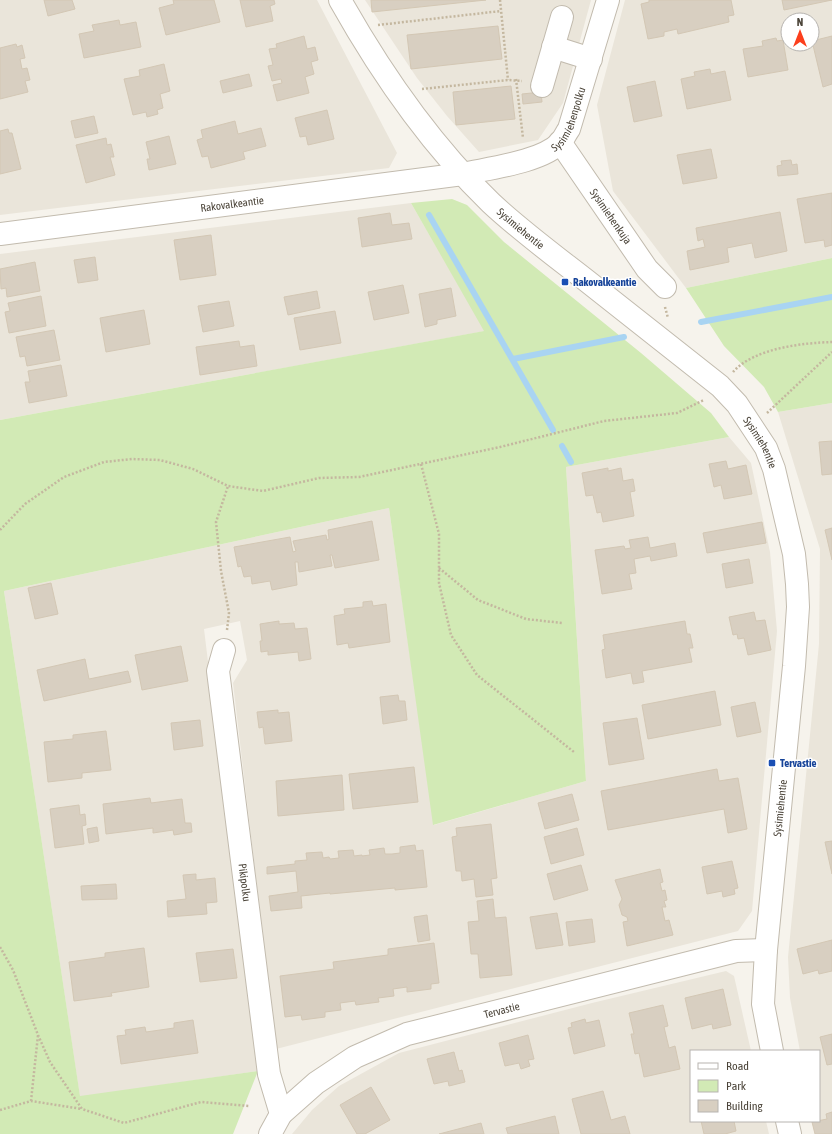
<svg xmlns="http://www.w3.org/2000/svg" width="832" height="1134" font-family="'Asap Condensed',sans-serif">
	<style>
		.residential { fill: #eae5da; fill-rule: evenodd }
		.green { fill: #d2eab5 }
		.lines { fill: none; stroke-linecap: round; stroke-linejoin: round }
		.stream { stroke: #a9d4f2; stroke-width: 6 }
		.building { fill: #d8cfc1; stroke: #d3c7b4 }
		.minor-casing { stroke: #c2bbae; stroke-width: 24 }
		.path { stroke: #c4b79f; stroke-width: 2.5; stroke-dasharray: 2 2; stroke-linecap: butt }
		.minor { stroke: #fff; stroke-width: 22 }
		.transit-dot { fill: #1a4fb4; stroke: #fff; stroke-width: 1.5 }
		.labels { text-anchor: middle; stroke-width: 3; stroke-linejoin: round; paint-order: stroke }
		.street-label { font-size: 11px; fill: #4b4439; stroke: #fff }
		.transit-label { font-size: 11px; font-weight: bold; fill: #164399; stroke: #fff; text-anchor: start }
	</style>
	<rect width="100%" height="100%" fill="#f6f3ec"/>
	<path class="residential" d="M0,0H317L397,153L389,168L0,215Z
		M365,0H591L563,103L538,140L479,152L447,116L417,78Z
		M625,0H832V258L686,288L613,191L597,105ZM788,20H812V44H788Z
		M411,203L485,331L0,420V254Z
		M832,403V1134H817L814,1121H819V1051H800L790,998L788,957L819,644L820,549L778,412Z
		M729,437L751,463L770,552L777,631L752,911L738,931L276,1049L233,683L247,660L240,621L204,629L258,1071L80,1097L4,591L389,508L434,825L586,781L566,467Z
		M726,971L734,976L751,1051H691V1121H766L769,1134H292L312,1110L339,1086L399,1053L592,1003Z"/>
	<path class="green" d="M452,199L467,205L504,242L641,353L711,413L729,437L566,467L586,781L433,825L389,508L4,591L80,1096L258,1071L233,1134H0V420L484,331L411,203Z
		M832,258V403L778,412L764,387L724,346L686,288Z"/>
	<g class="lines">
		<path class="stream" d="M429,215L553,430
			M701,322L832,297
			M513,359L624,337
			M562,446L571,462"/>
	</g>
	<path class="building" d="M44,0H72L75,9L48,16Z
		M173,0H214L220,22L166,35L159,8L174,4Z
		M240,0H274L275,4L270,6L273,21L246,27Z
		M371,0H486L372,12Z
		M649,0H731L734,15L728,16L729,22L678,34L677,29L664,32V36L648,39L641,4L649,2Z
		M782,0H832L784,10Z
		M119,20L120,25L136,22L141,47L84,58L79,34L94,31L92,25Z
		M498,26L502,59L411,69L407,35Z
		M304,36L307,49L315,47L318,60L311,62L314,74L305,77L309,93L277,101L273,85L282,83L281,79L272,81L268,66L273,65L269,49L277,48L276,44Z
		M832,36V84L823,87L812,41Z
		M776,38L777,41L783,40L788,70L748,77L743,49L763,46L762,41Z
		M16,44L17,47L22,45L25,58L20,59L22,69L27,68L30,80L25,81L28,92L0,99V48Z
		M164,64L170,91L160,94L163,108L157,110L158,114L147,117L146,112L133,115L124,79L140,76L139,70Z
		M710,69L711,74L725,71L731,100L687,109L681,79L695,76L694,72Z
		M249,74L252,86L223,93L220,81Z
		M655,81L662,116L634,122L627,87Z
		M511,86L515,119L456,125L453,92Z
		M541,92L542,102L523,104L522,94Z
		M327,110L334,139L308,145L306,136L300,137L295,118Z
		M94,116L98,133L75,138L71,121Z
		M235,121L238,134L261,128L266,146L243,152L245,159L211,168L208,156L202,157L197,140L203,138L201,130Z
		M8,129L9,133H12L21,169L0,174V131Z
		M169,136L176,164L149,170L147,159H150L146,142Z
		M106,138L107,145L111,144L114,157H110L115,175L86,183L76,145Z
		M711,149L717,178L683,184L677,155Z
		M791,160L792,165L797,164L798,174L778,176L777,166L782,165L781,161Z
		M832,193V245L825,247L824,240L805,243L797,199Z
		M780,212L787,251L755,258L752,243L727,248L729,262L690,270L687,251L705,247L703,239L698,241L696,228Z
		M390,213L392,225L409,223L412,239L362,247L358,218Z
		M211,235L216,275L180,280L174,240Z
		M95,257L98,280L78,283L74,260Z
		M35,262L40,291L7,297L6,288L1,289L0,269Z
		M403,285L409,313L374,320L368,292Z
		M451,288L456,316L437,320V324L425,327L419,294Z
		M317,291L320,308L288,315L284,297Z
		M41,296L46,326L9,333L5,312L10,311L8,303Z
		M229,301L234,326L203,332L198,306Z
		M144,310L150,344L106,352L100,318Z
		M335,311L341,343L300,350L294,318Z
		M54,330L60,360L27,366L25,356L20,357L16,337Z
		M239,341L240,347L254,345L257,366L200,375L196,347Z
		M61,365L67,396L29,403L25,382H30L28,371Z
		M832,441V474L822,475L819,442Z
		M726,461L728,469L746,465L752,494L724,499L721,485L714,487L709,464Z
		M608,468V471L621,468L623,481L633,479L635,491L630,492L634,516L603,522L601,512L597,513L593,495L586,496L582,473Z
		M372,521L379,560L335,568L332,555H330L332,566L299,572L298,562H295L297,585L272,590L270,581L252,584L251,576L244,577L241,566L238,567L234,547L290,537L293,552L296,551L293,541L326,535L327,540L329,539L328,530Z
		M762,522L766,543L707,553L703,533Z
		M832,528V560L825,530Z
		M648,537L650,548L675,543L677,556L651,561L650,556L634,559L636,573L629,574L632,589L602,594L595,550L624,546L625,549L631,548L629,540Z
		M749,559L753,583L726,588L722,564Z
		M51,583L58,614L35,619L28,588Z
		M372,601L373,606L386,604L390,642L349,648L348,643L337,645L334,616L345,614L344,609L363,607V602Z
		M754,612L756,621L765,620L771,650L748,655L744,638L738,639L737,634L733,635L729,617Z
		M279,621V624L294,623L295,629L307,628L311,659L299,661L298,652L268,655V651L261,652L260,641H262L260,624Z
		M685,621L687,634H690L693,648H689L692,662L642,671L644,682L633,684L631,673L606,678L602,650L605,649L603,635Z
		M181,646L188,681L142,690L135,655Z
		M85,659L89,679L128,671L131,682L44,701L37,670Z
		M715,691L721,725L648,739L642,705Z
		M398,695L399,701H405L407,720L383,724L380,697Z
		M755,702L761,732L737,737L731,707Z
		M278,710V713L289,712L292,741L265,744L263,727L259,728L257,712Z
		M637,718L644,759L609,765L603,723Z
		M200,720L203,746L174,750L171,723Z
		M106,731L111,770L82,773V778L48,782L44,742L73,739V735Z
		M414,767L418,802L353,809L349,774Z
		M717,769L719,781L738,778L747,829L728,833L724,809L608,830L601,791Z
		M342,775L344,810L278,816L276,781Z
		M572,794L579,820L545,829L538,803Z
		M150,798L151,803L182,799L185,823H191L192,832L174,835L173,830L153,833V828L106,834L103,804Z
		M79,805L80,815L85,814L86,825L82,826L84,844L55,848L50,809Z
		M491,824L497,878L491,879L493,895L476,897L474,879L462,881L461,871H456L452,837L457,836L456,828Z
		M97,827L99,841L89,843L87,829Z
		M577,828L584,855L551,864L544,837Z
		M832,841V874L825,842Z
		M415,845L416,851L423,850L427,887L395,890V888L330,894V893L301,896L302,908L271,911L269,896L298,892L296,871L267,874V867L295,864V861L307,860L306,853L322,852L323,858L329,857L330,859L339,858L338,851L353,850L354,856L362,855V856L370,855L369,850L384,848L385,854H392L400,853V847Z
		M732,861L738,888L734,889L735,894L723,897L722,891L707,894L702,867Z
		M581,865L588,890L554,900L547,874Z
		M660,869L663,882L660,883L662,891L665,890L667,900L664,901L666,907H662L665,921L669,920L673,935L627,946L623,922L628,921L627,917L622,915L619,905L622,899L615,880Z
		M196,874V880L215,878L217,902L206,903L207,914L168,917L167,901L186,899L183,875Z
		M116,884L117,899L82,900L81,886Z
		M493,899L495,918L506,917L512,975L480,978L478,954H471L468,922L479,921L477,901Z
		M557,913L563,945L536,949L530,917Z
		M427,915L430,940L418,942L414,917Z
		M592,919L595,942L569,946L566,922Z
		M832,940V971L819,974L818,970L803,974L797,949Z
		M434,943L439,983L431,984V989L407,992V987L393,989L394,996L378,998L379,1002L356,1005L355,1001L340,1003L341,1010L325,1012V1017L302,1020L301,1015L285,1017L280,976L334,969L333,962L388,955V949Z
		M144,948L149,987L111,993L112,996L74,1001L69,962L105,957V953Z
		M233,949L237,978L200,982L196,953Z
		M723,989L731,1025L713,1029L712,1024L692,1029L685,998Z
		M663,1005L668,1026L664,1027L669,1048L675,1046L680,1069L644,1077L639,1053L635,1054L631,1034H634L629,1013Z
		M585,1019L586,1023L599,1020L605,1046L574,1054L568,1028L572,1027L571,1023Z
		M193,1020L198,1053L121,1064L117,1036L126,1035L125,1030L145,1027L146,1032L174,1028V1023Z
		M832,1034V1064L827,1065L820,1037Z
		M528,1035L534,1059L528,1060L530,1066L521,1069L519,1063L505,1066L499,1043Z
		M454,1052L459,1071L462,1070L465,1082L449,1086L448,1081L434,1084L427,1059Z
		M371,1087L390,1120L365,1134H357L340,1105Z
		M603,1091L611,1120L625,1116L630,1134H581L572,1099Z
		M832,1112V1134H815L812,1122L827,1119L826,1114Z
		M555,1116L559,1134H508L506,1128Z
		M701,1121H734L736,1131L725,1134H704Z
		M481,1123L484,1134H439Z"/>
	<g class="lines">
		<g class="minor-casing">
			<g id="minor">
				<path id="s1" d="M340,0C381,73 430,144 491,203C521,231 555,256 587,281C631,316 676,351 720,386L737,404L766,448L774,469L794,554L797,584L798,607L794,666L766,950L763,1004L772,1051"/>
				<path d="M553,47L591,59"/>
				<path d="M542,86L562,17"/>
				<path id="s2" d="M560,142L647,269L665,287"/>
				<path id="s3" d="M0,234L463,174C490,168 542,162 561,142C564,138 566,133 569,129L608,0"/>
				<path id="s4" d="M224,650L218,671L269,1074L281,1114"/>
				<path d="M787,1121L790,1134"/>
				<path id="s5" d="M270,1134L281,1114L316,1083L355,1057L407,1034L736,951L766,950"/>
			</g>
		</g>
		<path class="path" d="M500,0L508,80
			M378,25L501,11
			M516,79L523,138
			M422,89L508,80L522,81
			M665,307L668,318
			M733,372C754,348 803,343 832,342
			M767,413L832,352
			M421,464L439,534V583L451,635L477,675L574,752
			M0,530L25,504L64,477L104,462L132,459L160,460L193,469L228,486L263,491L319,478L359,477L500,447L604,421L677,413L704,400
			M439,568L478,600L526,619L562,623
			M227,630L229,613L221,571L216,522L228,486
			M0,947L13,970L38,1035L50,1062L82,1109L124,1123L201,1102L249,1106
			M31,1101L38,1035
			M0,1110L31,1101L82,1109"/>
		<use href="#minor" class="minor"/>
	</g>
	<g class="transit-dot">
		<rect x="561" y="278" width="8" height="8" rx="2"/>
		<rect x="768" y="759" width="8" height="8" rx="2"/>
	</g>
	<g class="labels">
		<g class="street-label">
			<text dy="4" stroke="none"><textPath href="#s3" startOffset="595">Sysimiehenpolku</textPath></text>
			<text dy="4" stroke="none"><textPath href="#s3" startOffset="234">Rakovalkeantie</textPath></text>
			<text dy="4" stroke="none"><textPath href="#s2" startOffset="90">Sysimiehenkuja</textPath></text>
			<text dy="4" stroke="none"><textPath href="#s1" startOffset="293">Sysimiehentie</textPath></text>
			<text dy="4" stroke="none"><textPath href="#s1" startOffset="617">Sysimiehentie</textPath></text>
			<text transform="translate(780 808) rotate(-84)" y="4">Sysimiehentie</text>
			<text dy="4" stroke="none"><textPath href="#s4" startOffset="235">Pikipolku</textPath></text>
			<text dy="4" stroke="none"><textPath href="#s5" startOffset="271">Tervastie</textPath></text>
		</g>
		<g class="transit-label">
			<text x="573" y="286">Rakovalkeantie</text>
			<text x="780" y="767">Tervastie</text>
		</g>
	</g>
	<rect x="690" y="1050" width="130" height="72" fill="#ffffff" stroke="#b7b4b0"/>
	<rect x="698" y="1063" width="20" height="6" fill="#ffffff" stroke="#b7b4b0"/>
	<text x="726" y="1070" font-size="12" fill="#4b4439">Road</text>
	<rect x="698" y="1080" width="20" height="12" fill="#d2eab5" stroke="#b7b4b0"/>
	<text x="726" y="1090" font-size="12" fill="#4b4439">Park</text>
	<rect x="698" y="1100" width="20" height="12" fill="#d8cfc1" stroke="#b7b4b0"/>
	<text x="726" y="1110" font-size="12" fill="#4b4439">Building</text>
	<g transform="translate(800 32)"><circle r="19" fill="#ffffff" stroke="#b7b4b0"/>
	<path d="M0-3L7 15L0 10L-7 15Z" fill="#fc3f1d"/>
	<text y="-6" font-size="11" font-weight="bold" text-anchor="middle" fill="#4b4439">N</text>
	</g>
</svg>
